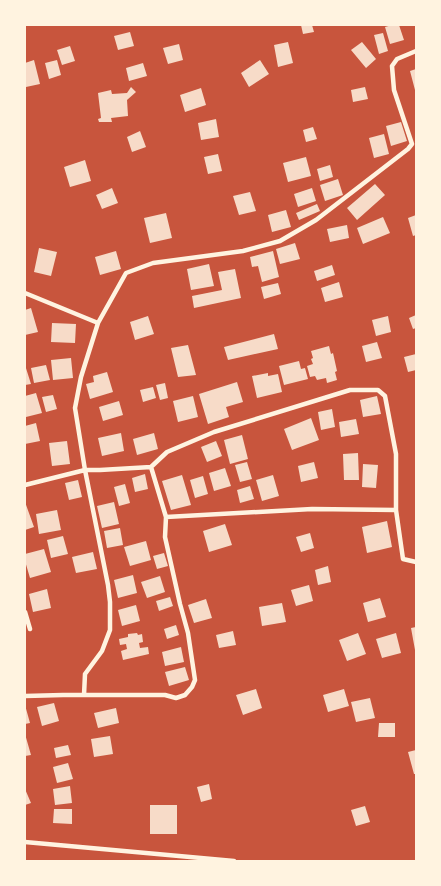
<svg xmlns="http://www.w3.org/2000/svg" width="441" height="886" font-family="Signika,sans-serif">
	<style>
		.building { fill: #f7dbc8 }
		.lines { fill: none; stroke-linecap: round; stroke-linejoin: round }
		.minor { stroke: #fff3e0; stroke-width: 4.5 }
	</style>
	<rect width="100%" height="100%" fill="#c8553d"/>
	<path class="building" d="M301,25H312L314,32L303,34Z
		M392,25H399L404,40L390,44L385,27Z
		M130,32L134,46L118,50L114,36Z
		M383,33L388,51L379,54L374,35Z
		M288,42L293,63L278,67L274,45Z
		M362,42L376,59L366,68L351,50Z
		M179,44L183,60L168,64L163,48Z
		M70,46L75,61L62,65L57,50Z
		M34,60L40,84L26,87L25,81V63Z
		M57,60L61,75L49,79L45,63Z
		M260,60L269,74L249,87L241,73Z
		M143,63L147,76L129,81L126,68Z
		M416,69V90H415L410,71Z
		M131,87L136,92L127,100L128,116L111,118L112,122H99L98,119L101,118L98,93L111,90L112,94L127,93Z
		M365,87L368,99L353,102L351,90Z
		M201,88L206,105L185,112L180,95Z
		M216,119L219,137L201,140L198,123Z
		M401,122L407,141L391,146L386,126Z
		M313,127L317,139L306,142L303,130Z
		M140,131L146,147L132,152L127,137Z
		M384,134L389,154L374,158L369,138Z
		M218,154L222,171L208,174L204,157Z
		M306,157L311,176L288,182L283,163Z
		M85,160L91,181L70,187L64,167Z
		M330,165L333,177L320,181L317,169Z
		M338,179L343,195L325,201L320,185Z
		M375,184L385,195L357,220L347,208Z
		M112,188L118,203L102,209L96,195Z
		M312,188L316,201L298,207L294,194Z
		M250,192L256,211L239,215L233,196Z
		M317,204L320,211L299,220L296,213Z
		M286,210L291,227L272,232L268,215Z
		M166,213L172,238L150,243L144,218Z
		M416,215V235L413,236L408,218Z
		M383,217L390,233L363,244L357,228Z
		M347,225L349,238L330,242L327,229Z
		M295,243L300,259L280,264L276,249Z
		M39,248L57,252L51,276L34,272Z
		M116,251L121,269L100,275L95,257Z
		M273,251L279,277L262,282L258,266L252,267L250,257Z
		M209,264L214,286L191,290L187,269Z
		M332,265L335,275L317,281L314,271Z
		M235,269L241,298L194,308L192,296L222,290L218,272Z
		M339,282L343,297L325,302L321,288Z
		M278,283L281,294L264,299L261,287Z
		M31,308L38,332L25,335V310Z
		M416,315V328L413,329L409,318Z
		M148,316L154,334L135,340L130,322Z
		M388,316L391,332L376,336L372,320Z
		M52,323L76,324L75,343L51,342Z
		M274,334L278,349L228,360L224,347Z
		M377,342L382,358L366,362L362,346Z
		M188,345L196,375L178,377L171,348Z
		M329,346L331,354L333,353L337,371L335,372L337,380L327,383L326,378L317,380L315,376L310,377L307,366L313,364L311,359L313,358L311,351Z
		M416,354V370L408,372L404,357Z
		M71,358L73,378L53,380L51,360Z
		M299,361L301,369L305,368L308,379L284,385L279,366Z
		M25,365L31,384L25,385Z
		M46,365L50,380L34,383L31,368Z
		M107,372L113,392L90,399L86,384L94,382L93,376Z
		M268,373V376L278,374L282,392L257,398L252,376Z
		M237,382L243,402L226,407L229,417L208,424L199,394Z
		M165,383L168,398L160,400L156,385Z
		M153,387L156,398L143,402L140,390Z
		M36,393L42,413L26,417L25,396Z
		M53,395L57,409L46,412L42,397Z
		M193,396L198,417L178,422L173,401Z
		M377,396L381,414L363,417L360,400Z
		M119,401L123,415L103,421L99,407Z
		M332,409L335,427L321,430L318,412Z
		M311,418L319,440L292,450L284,429Z
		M356,419L359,434L341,437L339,422Z
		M36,423L40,441L25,444V426Z
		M121,433L124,451L102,456L98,438Z
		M154,433L158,449L137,455L133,439Z
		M242,435L248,459L230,464L224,440Z
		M67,441L70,464L52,466L49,443Z
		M216,441L222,456L207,462L201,447Z
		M358,453L359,480H344L343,454Z
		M247,462L252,479L240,482L235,465Z
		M314,462L318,478L301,482L298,466Z
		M363,464L378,465L376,488L362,487Z
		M225,468L231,486L214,491L209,473Z
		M145,474L148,489L135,492L132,478Z
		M182,475L191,505L171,510L162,481Z
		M273,475L279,496L262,501L256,480Z
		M203,476L208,494L195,498L190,480Z
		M78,480L82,497L69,500L65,483Z
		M125,484L130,503L119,506L114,487Z
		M250,486L254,499L240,503L237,490Z
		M25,502L34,527L25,530Z
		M114,502L119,524L102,528L97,506Z
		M57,510L61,530L39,534L36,514Z
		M387,521L392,547L367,553L362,527Z
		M225,524L232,545L209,552L203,531Z
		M120,528L123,545L107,548L104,531Z
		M310,533L314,548L301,552L296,537Z
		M63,536L68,554L51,558L47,540Z
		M146,541L151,560L130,566L124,547Z
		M44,549L51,572L30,578L25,561V554Z
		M93,552L97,569L76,573L72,557Z
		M164,553L168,566L157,569L153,556Z
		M328,566L331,582L318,585L315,570Z
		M133,575L137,593L118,598L114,580Z
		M160,576L165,592L147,598L141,582Z
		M309,585L313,601L296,606L291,590Z
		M47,589L51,608L33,612L29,594Z
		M170,597L173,606L159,611L156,601Z
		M380,598L386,617L368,622L363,603Z
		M206,599L212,618L194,623L188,605Z
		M282,603L286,622L262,626L259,607Z
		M136,605L140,621L122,626L118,610Z
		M176,625L179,635L167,639L164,629Z
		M416,627V650H415L411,628Z
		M233,631L236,645L219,648L216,635Z
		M137,633L138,635L142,634L143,642L139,643L140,648L148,647L149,654L123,660L121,651L127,649L126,644L120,645L119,639L128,637V634Z
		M358,633L366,654L347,661L339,640Z
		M396,633L401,653L382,658L376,639Z
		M181,647L184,662L165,666L162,652Z
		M185,667L189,680L169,686L165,672Z
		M256,689L262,708L243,715L236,695Z
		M344,689L349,706L328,712L323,695Z
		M370,698L375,718L356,722L351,702Z
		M54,703L59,721L42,726L37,707Z
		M25,705L30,723L25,724Z
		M116,708L119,723L98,728L94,713Z
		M379,723H395V737H378Z
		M25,734L31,755L25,756Z
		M110,736L113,754L94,757L91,739Z
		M68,745L71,755L56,758L54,748Z
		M416,750V774H414L408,752Z
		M68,763L73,779L57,783L53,767Z
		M209,784L212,799L201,802L197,787Z
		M70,786L72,803L55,805L53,789Z
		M25,789L31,803L25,805Z
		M150,805H177V834H150Z
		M365,806L370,822L356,826L351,810Z
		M54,809H72V824L53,823Z"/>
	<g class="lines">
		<path class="minor" d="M25,293L98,323
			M25,485L85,470H100L151,467L167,452L214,432L350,390H378L385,396L396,454V510L403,559L416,562
			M166,517L312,509L396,510
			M25,612L30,629
			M84,695L85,674L102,651L110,630V602L108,585L85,470L75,408L81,377L98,323L126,273L153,263L243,251L280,241L316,220L408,149L412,144L394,90L392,66L397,59L416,51
			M25,696L63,695H165L176,698L185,695L192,687L195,680L188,633L180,604L165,537L166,517L151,467
			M25,842L234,861"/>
	</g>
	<rect width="441" height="886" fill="none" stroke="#fff3e0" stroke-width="52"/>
</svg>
